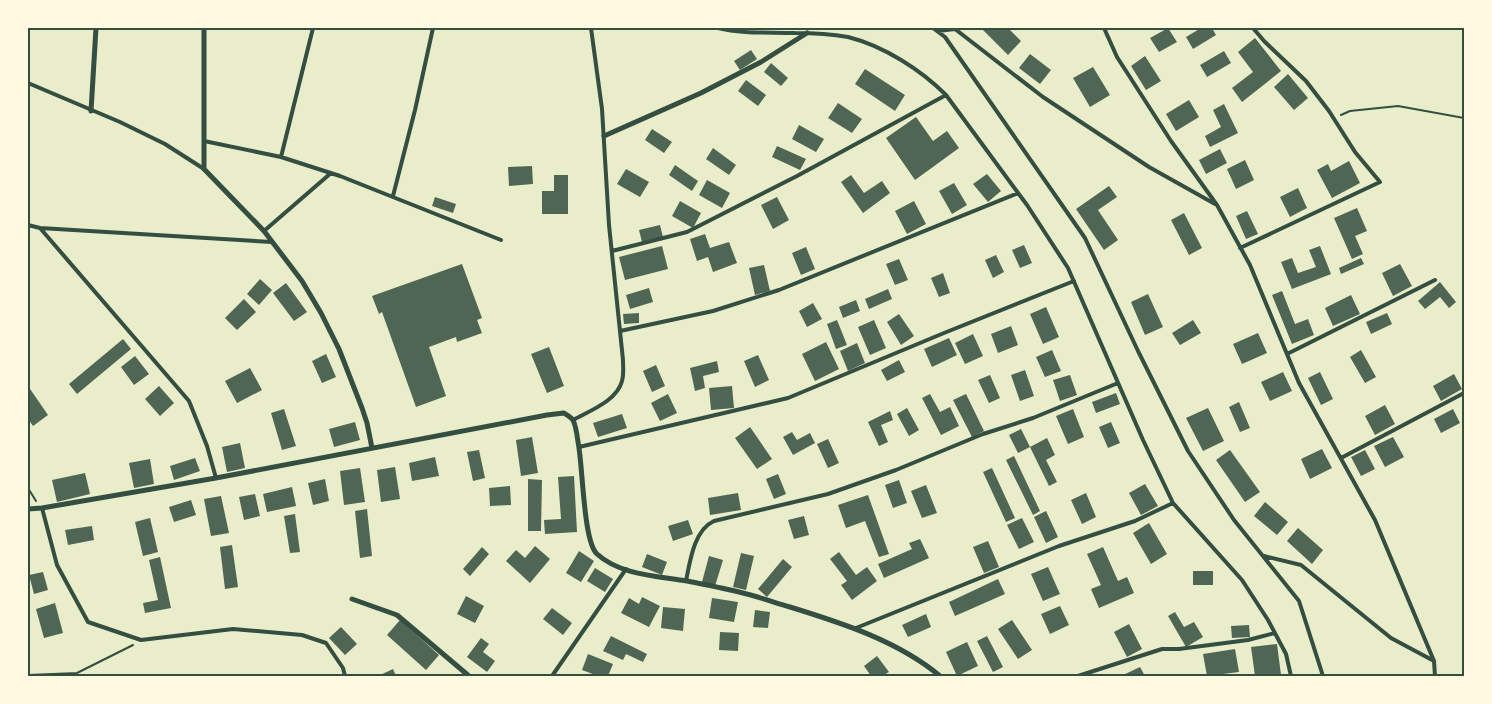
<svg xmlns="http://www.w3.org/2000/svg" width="1492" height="704" font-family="'DejaVu Sans',sans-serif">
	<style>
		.building { fill: #4f6655 }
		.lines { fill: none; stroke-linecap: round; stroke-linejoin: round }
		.path { stroke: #344e41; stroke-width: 2 }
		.service { stroke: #344e41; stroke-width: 4 }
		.minor { stroke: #344e41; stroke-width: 5 }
		.neatline { fill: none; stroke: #344e41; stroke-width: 2 }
	</style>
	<rect width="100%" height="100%" fill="#e9edc9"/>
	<path class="building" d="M981,28H1008L1021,41L1008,55Z
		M1168,28L1177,42L1159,52L1150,38Z
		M1201,28H1212L1216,35L1193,49L1186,37Z
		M1255,38L1281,71L1242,102L1232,88L1253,72L1238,52Z
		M751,50L757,59L740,70L734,61Z
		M1224,51L1231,63L1207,77L1200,65Z
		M1030,54L1051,70L1040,84L1019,68Z
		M1145,56L1161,81L1146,90L1131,66Z
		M771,63L788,78L781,86L764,72Z
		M1093,67L1110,95L1090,107L1073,78Z
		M865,69L905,95L895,111L855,84Z
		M1288,74L1308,98L1294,110L1274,87Z
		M746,80L766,95L758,106L738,91Z
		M1189,100L1199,117L1176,131L1166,114Z
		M838,103L862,119L852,133L828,118Z
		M1224,104L1238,133L1210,147L1205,136L1221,127L1213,110Z
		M916,117L933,141L947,131L959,148L915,180L886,138Z
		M799,125L824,139L816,152L792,139Z
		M652,129L672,142L664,153L645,140Z
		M777,146L806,159L800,170L772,157Z
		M713,148L736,165L729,175L706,159Z
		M1220,149L1227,163L1206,174L1199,160Z
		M1245,160L1254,180L1236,189L1227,169Z
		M1349,161L1360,183L1332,198L1317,170L1328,164L1331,171Z
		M675,165L698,181L692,191L669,175Z
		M532,166L533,184L509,186L508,167Z
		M626,169L649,182L640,197L617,184Z
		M987,174L1001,191L988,202L973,184Z
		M554,175H568V214H542V191H554Z
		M851,175L864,193L882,181L890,193L863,213L841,182Z
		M707,180L730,193L722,208L699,195Z
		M954,183L967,205L952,214L939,191Z
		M1109,186L1117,197L1098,210L1118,240L1104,250L1076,209Z
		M1298,188L1307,208L1290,217L1280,197Z
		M435,197L456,204L453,213L432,206Z
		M777,197L789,220L773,229L761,205Z
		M680,201L701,213L693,228L672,216Z
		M914,201L926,224L907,234L895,211Z
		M1357,208L1367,231L1355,236L1363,254L1352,259L1334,218Z
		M1247,211L1258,234L1246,239L1236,216Z
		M1184,213L1202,248L1189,255L1171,220Z
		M660,225L663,237L642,242L639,230Z
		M705,234L710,248L729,242L737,263L713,272L708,257L697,261L690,239Z
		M1024,245L1032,263L1020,268L1012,250Z
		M662,246L668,269L625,280L619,257Z
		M1320,246L1331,274L1292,289L1281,262L1292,258L1298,273L1316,267L1309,250Z
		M806,247L815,269L801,275L792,253Z
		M996,255L1004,272L993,278L985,260Z
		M1361,258L1364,264L1341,274L1339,268Z
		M899,259L908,280L895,285L886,264Z
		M462,264L482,318L477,320L482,333L457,342L456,337L429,347L446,396L416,407L382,312L379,314L372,296Z
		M1400,264L1412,286L1393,296L1382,273Z
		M764,265L770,291L755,295L749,268Z
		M943,273L950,293L939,297L931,278Z
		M260,279L272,290L259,305L247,294Z
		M1440,282L1456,302L1449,308L1440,297L1425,309L1418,301Z
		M286,283L307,312L294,321L273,293Z
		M649,288L653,302L630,309L626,295Z
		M888,289L892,299L869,309L865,299Z
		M1282,291L1295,324L1308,319L1314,335L1292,344L1272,295Z
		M1148,294L1163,327L1145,335L1131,302Z
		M1351,295L1360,314L1333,326L1325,308Z
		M244,299L256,312L237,330L225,318Z
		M856,300L860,311L843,318L839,307Z
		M813,303L822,319L807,327L799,311Z
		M1046,307L1059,337L1043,344L1030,314Z
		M639,313V323L624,324L623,314Z
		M1387,313L1392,324L1371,334L1366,322Z
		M899,314L914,336L901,345L887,322Z
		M837,320L847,345L836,349L827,324Z
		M874,320L886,348L870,355L858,327Z
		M1193,320L1201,333L1180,345L1172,333Z
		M1011,326L1018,345L998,353L991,334Z
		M1258,333L1267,353L1242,364L1233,344Z
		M973,334L983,356L965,364L955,343Z
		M949,338L957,355L932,367L924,349Z
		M123,339L131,349L77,394L69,384Z
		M826,342L839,369L815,381L802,354Z
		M857,343L865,363L848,371L840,351Z
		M549,347L564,386L547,393L531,354Z
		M1052,350L1061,371L1045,377L1036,357Z
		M1361,350L1376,377L1365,383L1350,357Z
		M326,354L336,377L322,383L312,361Z
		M758,355L769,380L755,387L744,361Z
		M135,356L149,374L134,385L121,367Z
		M899,360L905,372L887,381L881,370Z
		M717,361L719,372L703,376L705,388L695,391L690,368Z
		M656,365L665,386L652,392L643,371Z
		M250,368L262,390L237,403L225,381Z
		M1025,370L1034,396L1020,401L1011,375Z
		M1283,372L1292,391L1270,401L1261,382Z
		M1320,372L1333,399L1321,405L1308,378Z
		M1454,374L1462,389L1441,401L1433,386Z
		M990,375L1000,398L989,403L978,380Z
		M1070,375L1077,395L1060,401L1053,380Z
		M28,386L48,415L33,426L28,419Z
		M159,386L174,403L160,416L145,399Z
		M732,386L734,408L711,410L709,388Z
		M1116,393L1120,404L1096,413L1092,402Z
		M668,394L677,413L660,421L651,403Z
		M930,394L940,412L950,407L959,426L941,435L922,398Z
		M966,394L984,431L972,437L953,400Z
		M1239,402L1250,428L1240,432L1229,407Z
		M1385,405L1395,424L1375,435L1365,416Z
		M907,408L919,430L909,436L897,414Z
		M1208,408L1224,441L1203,451L1186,418Z
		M284,409L296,446L282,450L271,413Z
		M1073,409L1084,437L1068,444L1056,416Z
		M1453,409L1460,423L1441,433L1434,419Z
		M890,411L893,420L881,425L888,442L879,446L868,422Z
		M622,414L627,428L598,437L593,423Z
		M355,422L360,440L334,447L329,429Z
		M1111,422L1120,443L1108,448L1099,427Z
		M750,427L772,459L757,469L735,438Z
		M1021,429L1030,447L1018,453L1009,435Z
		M792,432L797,440L810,433L815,443L793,455L783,437Z
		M532,437L538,473L521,476L516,440Z
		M1393,437L1404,457L1385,467L1374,446Z
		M1047,438L1055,455L1046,460L1057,482L1049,486L1030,447Z
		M828,439L839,463L828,468L817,444Z
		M240,443L245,468L227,472L222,447Z
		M1322,449L1332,468L1310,479L1301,459Z
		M479,450L485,478L473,481L467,452Z
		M1230,450L1260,492L1245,502L1216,460Z
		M1365,450L1375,469L1361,476L1351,457Z
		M1014,456L1040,511L1033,515L1006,460Z
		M435,457L439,476L412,481L409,463Z
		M195,458L200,471L174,480L170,466Z
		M150,459L154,484L134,488L129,463Z
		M395,467L400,499L381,502L377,470Z
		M360,468L365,502L344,505L340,471Z
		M992,468L1015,518L1006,522L983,472Z
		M85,473L90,494L57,502L52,480Z
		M778,474L786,494L774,499L766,479Z
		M574,476L577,532L545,534L544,520L561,519L558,477Z
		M325,479L329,501L313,505L308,483Z
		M528,479L542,480L541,531H528Z
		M899,480L907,503L893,508L885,485Z
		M1145,484L1158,506L1141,515L1129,493Z
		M926,485L937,513L922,518L911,491Z
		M510,486L511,505L490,506L489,488Z
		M292,487L296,506L267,512L263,494Z
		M738,493L741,510L710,515L708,498Z
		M1086,493L1096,517L1082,524L1071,500Z
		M255,494L260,516L244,520L239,497Z
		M868,495L889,554L879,557L865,521L846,528L838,505Z
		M221,496L229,533L211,536L204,499Z
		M191,500L196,515L174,522L169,507Z
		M1265,502L1288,522L1277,535L1254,516Z
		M367,509L372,556L360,558L355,511Z
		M1046,511L1058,537L1046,543L1034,517Z
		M295,514L300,552L290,553L284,516Z
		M804,516L809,535L794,539L788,520Z
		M150,518L158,552L143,556L135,522Z
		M1022,518L1034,542L1019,549L1007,525Z
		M688,520L693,534L673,541L668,526Z
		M1149,523L1167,554L1151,564L1133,533Z
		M92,526L94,540L68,545L65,530Z
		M1298,528L1323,550L1312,564L1287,541Z
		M920,539L929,558L884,578L878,564L912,549L909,543Z
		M988,541L999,567L984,573L973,547Z
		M232,545L238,587L225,589L220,547Z
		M535,546L550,559L530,583L506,561L516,550L525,558Z
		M482,547L489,554L470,576L463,569Z
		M1103,547L1118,581L1127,577L1134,593L1099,608L1091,589L1101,585L1087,554Z
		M579,551L594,561L581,582L566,573Z
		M839,552L856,575L867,567L877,581L852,600L841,585L847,581L830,559Z
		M741,553L754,556L746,590L733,587Z
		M647,554L667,562L662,575L642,567Z
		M709,556L723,560L715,586L702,582Z
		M160,557L171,608L145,613L143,603L158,600L149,560Z
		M783,559L792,567L767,597L758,589Z
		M1048,567L1060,594L1043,601L1031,574Z
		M595,568L613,579L605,592L587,581Z
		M1193,571H1213V585H1193Z
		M43,572L48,590L34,594L29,575Z
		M998,579L1005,594L955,616L949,602Z
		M466,596L484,606L475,623L457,614Z
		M642,597L660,606L649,627L621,613L629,598L639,604Z
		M712,598L738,602L734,622L709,618Z
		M55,603L63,633L44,638L36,609Z
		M1060,606L1069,625L1050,634L1041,614Z
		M663,607L685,609L683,631L661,628Z
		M552,608L572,623L563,635L543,619Z
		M755,610L770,612L768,628L753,627Z
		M1175,612L1184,627L1194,622L1203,637L1186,647L1168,616Z
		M926,614L931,627L908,637L902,625Z
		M400,620L439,655L426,670L387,635Z
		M1012,620L1032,650L1018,659L998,629Z
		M1129,624L1142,649L1127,657L1114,632Z
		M1249,625L1250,637L1232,638L1231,626Z
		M341,627L357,644L345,655L329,638Z
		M720,632L739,633L738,651L719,650Z
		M611,636L647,654L643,662L626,654L623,660L603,651Z
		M987,636L1003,667L993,672L977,641Z
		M481,638L489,644L483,652L495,661L487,672L467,657Z
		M967,642L978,666L957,676L946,652Z
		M1277,644L1281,675L1255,676L1251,647Z
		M1235,649L1239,672L1207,676L1203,654Z
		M588,654L613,664L608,676H598L582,670Z
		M877,656L889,672L882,676H871L864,666Z
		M1140,667L1145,676H1121Z
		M393,669L396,676H378Z"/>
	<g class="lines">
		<path class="path" d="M1341,115L1350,111L1398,106L1464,118
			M28,488L36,501
			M28,675L77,673L133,645"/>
		<path class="service" d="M718,28C742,34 769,32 795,33C812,33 831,34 848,37C884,46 921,70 946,95L1027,205L1068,268L1143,440L1173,503L1242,580L1268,620L1286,654L1291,676
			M933,28L945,37L1085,238L1138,351L1188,451L1234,520L1299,601L1323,676
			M1104,28L1117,57L1171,141L1217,205L1250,265L1299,383L1375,520L1434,661L1435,676
			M938,31L955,29L1043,97L1149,167L1215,204
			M28,83L120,122L165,144L204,169
			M204,141L281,157L340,176L501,240
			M281,157L313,28
			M393,196L415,110L433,28
			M28,225L40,228L272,242
			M40,228L189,401L207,446L216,478
			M264,231L331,173
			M1240,248L1380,182L1355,152L1329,111L1306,81L1264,41L1253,28
			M612,251L687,232L797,176L946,95
			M620,331L713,311L779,290L1018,193
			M1287,354L1435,280
			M573,420C589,411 617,401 622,381C624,374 623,367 623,360L609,225L602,109L591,28
			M579,447L788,398L944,333L1074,281
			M1341,458L1464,393
			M42,508L57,565L88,622L141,640L233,629L302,635L326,643L343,668L345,676
			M1264,556L1301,565L1391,638L1434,661
			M686,581C690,561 694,530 714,521L828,494L896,470L983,434L1033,418L1118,383
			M856,628L1059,546L1135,521L1173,503
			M552,676L626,569
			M1078,676L1162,649H1179L1248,640L1275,633"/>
		<path class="minor" d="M204,28V169L264,231L302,281L321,313L339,349L362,408L367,423L372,448
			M91,111L96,28
			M604,136L701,93L761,62L807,33
			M28,509L42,508L216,478L547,415L564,413C567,415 571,417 573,420C576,426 577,435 578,442C583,465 583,541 597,554C620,575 657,576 687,581C704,584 721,588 739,592C756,596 773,602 790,607C842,623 898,641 940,676
			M352,599L397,615L469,676"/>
	</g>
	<rect width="1492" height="704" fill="none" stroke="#fefae0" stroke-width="58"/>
	<rect x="29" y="29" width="1434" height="646" class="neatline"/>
</svg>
